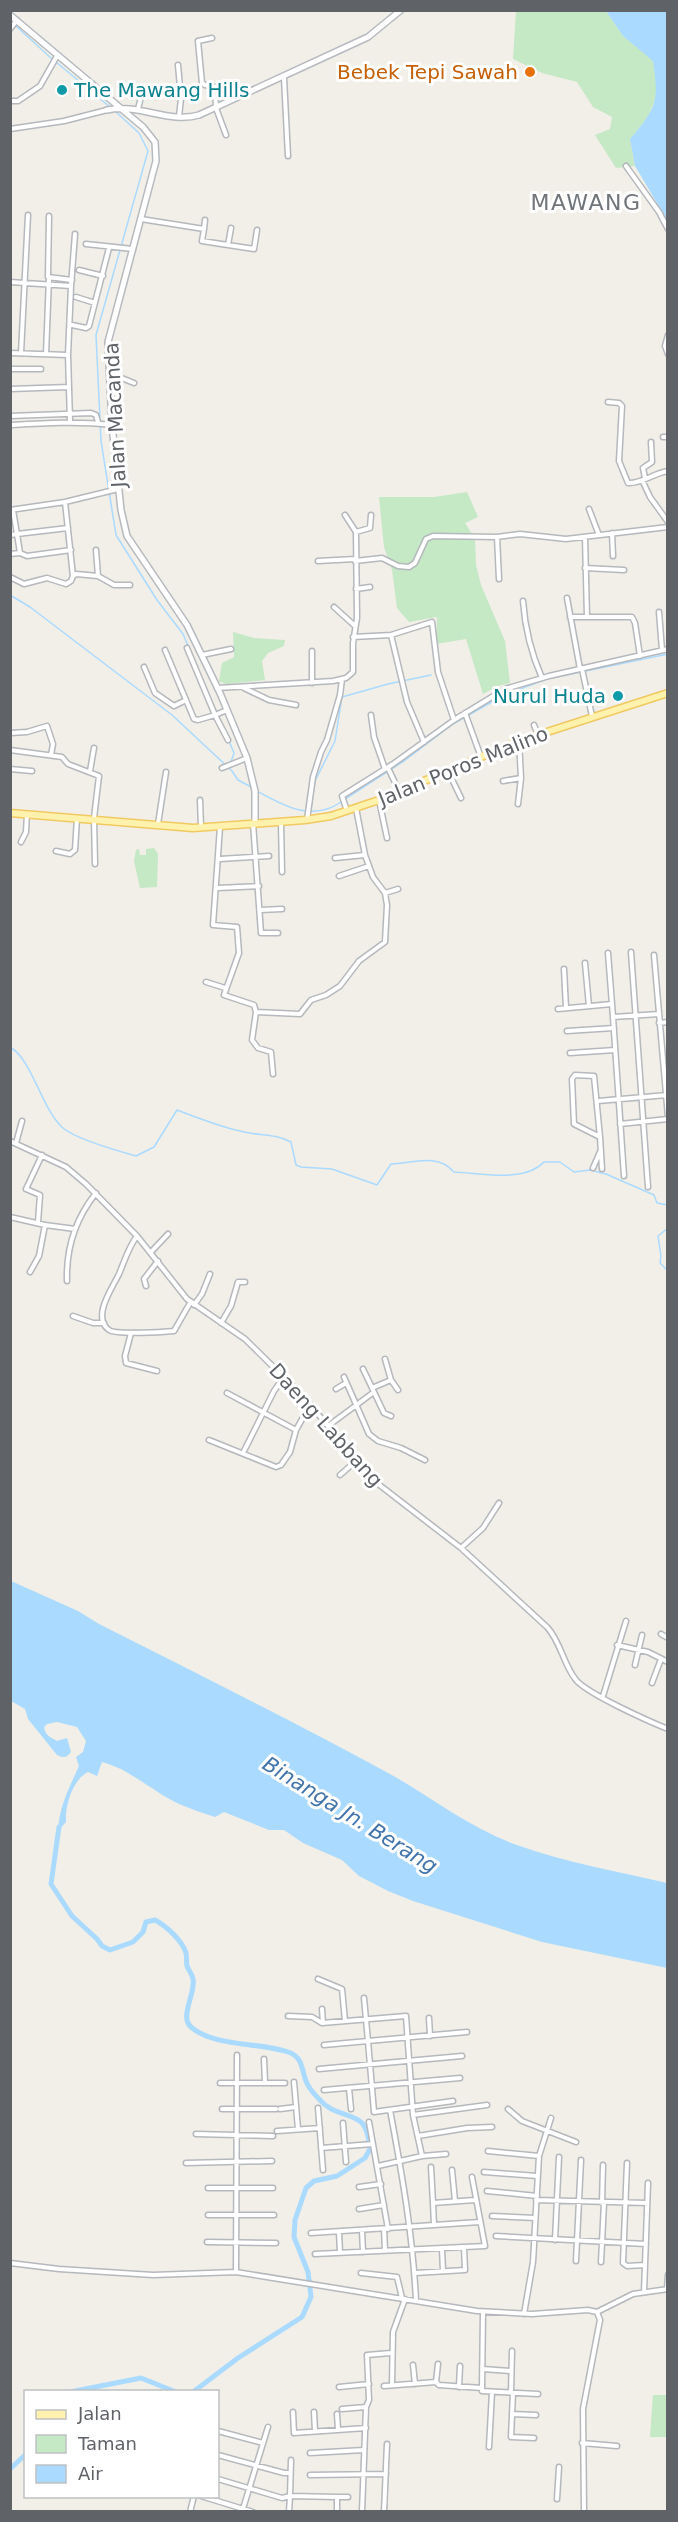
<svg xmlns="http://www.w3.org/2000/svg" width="678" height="2522" viewBox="0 0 678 2522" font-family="'DejaVu Sans',sans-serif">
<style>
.green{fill:#c5e8c5}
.water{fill:#aadaff}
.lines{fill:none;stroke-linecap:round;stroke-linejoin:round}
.stream{stroke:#aadaff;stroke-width:1.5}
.canal{stroke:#aadaff;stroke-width:5}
.street-casing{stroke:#b5b8bc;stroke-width:7}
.secondary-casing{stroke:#b6babf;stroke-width:8}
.primary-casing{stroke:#f2c960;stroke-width:9}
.street{stroke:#fff;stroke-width:4}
.secondary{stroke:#fff;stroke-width:5}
.primary{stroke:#fff2af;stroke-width:6}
.food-dot{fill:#e8710a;stroke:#fff;stroke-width:2}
.culture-dot{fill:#0f9aa8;stroke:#fff;stroke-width:2}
.labels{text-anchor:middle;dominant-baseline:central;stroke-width:6;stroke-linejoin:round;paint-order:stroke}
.food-label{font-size:20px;fill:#c56008;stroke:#fff;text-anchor:end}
.culture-label{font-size:20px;fill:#0d838f;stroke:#fff;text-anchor:start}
.street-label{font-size:20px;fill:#5f6368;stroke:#fff}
.water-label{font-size:21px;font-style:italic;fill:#4174aa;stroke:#fff}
.quarter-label{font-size:22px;letter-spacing:1.5px;fill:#70757a;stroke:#fff}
</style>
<rect width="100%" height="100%" fill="#f1efe8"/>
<path class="green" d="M516,11h90l17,25 30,24 5,33 -10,24 -18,22 5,27 -19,2 -21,-33 15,-6 2,-12 -19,-10 -16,-25 -35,-9 -29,-14z
M467,492l11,25 -13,6 10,16 1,26 5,20 24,56 5,42 -12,3 -15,8 -17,-55 -30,5 1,-27 -28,5 -12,-14 -5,-38 -8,-23 -5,-50h55z
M233,632l21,6 31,2 -1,6 -16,7 -6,8 3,19 -39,4 -7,-3 3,-18 12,-6z
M154,848l4,6 -1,33 -17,1 -6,-27 2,-11 3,-1 1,6h6v-6z
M653,2395h14v42h-17z"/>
<path class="water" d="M606,11h61v209l-32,-54 -5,-27c27,-32 29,-37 23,-78l-30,-25z
M11,1581l67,30 21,13c97,49 195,98 291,150 43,24 81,55 127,71 49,18 100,26 150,38v85l-125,-26 -129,-41 -25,-10 -29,-15 -17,-16 -39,-17 -19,-13h-15l-45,-18 -9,5c-12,-4 -24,-8 -36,-13 -26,-12 -49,-35 -77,-42l-5,14 -9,-4c-16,8 -23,34 -22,50l-8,9c1,-24 11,-43 21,-65l-3,-9 7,-5 3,-11 -9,-14 -20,-5 -10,2 -3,3c1,8 6,10 13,14l10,-3 4,14c-4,6 -8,6 -14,3l-29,-36 -3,-10 -14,-8z"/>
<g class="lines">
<path class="stream" d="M16,26l36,33
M56,62l54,45
M116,112l23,21 9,18 -52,184 5,106 15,94 41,65 26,34 38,89
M10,595l20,12 142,108 60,56 6,9 15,8
M229,741l5,12 -3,9
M257,791c27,15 55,31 84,11
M345,799l59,-38 49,-37 51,-29 43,-16 121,-25
M311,809l4,-28 20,-40 7,-44 46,-13 43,-9
M10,1047c22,12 32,63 53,81 13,11 55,23 73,28l18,-9 23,-37c21,8 41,16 63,21 18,5 34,2 51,11l5,23 5,2 31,2 45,16 14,-21c23,-1 46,-11 63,8 27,1 70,11 90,-10h16l14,10 16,-2 16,4 48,21 3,8 11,2
M668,1228l-10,8 3,20 -1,7 8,8"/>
<path class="canal" d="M59,1827l-8,57 21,32 25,23 5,7 8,4 23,-8 10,-10 3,-10 9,-2c11,6 27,20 31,33 1,4 0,9 1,13 2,5 5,8 6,13 3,14 -14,38 -2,48 23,20 68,15 97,25 15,5 13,16 18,29 2,6 8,13 13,18 13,16 34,14 43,24 6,6 7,18 8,26l-5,9 -28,18 -23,5 -8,7 -11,32 -1,17 14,35 3,25 -9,20 -64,41 -45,34
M70,2392l71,-14 35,14
M10,2469l16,-15"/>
<g class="street-casing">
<path id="street" d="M10,29l7,-9
M212,38l-14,3 4,42 3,2 10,2 1,21 10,27
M178,65l3,33 -2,19
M284,78l4,78
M10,101h8l22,-15 17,-30
M138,109l4,-16
M10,129l54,-8 43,-11
M626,166l33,46 9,17
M49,216l-1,61 24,3
M141,219l63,10 -2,12 52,8 3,-19
M204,229l1,-9
M86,244l47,5
M228,245l3,-17
M79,270l24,6
M10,282l61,4 -3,69
M71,286l4,-52
M76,297l19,6
M72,325l14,3 3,-2 20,-78
M668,335l-3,11 3,8
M10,353l58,2 2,66
M21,353l7,-138
M46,354l3,-76
M10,369h31
M109,373l25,10
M10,389l58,-2
M608,402l11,1 3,3 -3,55 9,22c13,1 26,-10 40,-12
M10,416l81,-3 5,2 2,7
M10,425c35,-2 68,-4 102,0
M663,437h5
M645,478l-2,-10 9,-6 -1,-20
M642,480l8,17 18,25
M65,502l8,74 3,-2 22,2
M589,509l10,26
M10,510l55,-8 53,-13
M356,532l14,-4 1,-13
M612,533l1,23
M10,535l7,-1 -4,-24
M497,537l2,42
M585,537l2,80
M96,550l2,26 16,9h16
M20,553l-3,-19 51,-6
M10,554l10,-1 7,3 44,-6
M318,561l37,-2
M355,561l27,-3 16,8 11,1 6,-4 11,-24 7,-3 64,1 23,-3 46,5 102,-12
M585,568l39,2
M10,577l14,7 23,-6 19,6 5,-3 2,-5
M356,589l14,-2
M567,598l13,71
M523,601c2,28 8,52 19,77
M334,607l21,19
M659,612l3,38
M570,617h62l3,6 5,33
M353,637l38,-2
M187,648l28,67 12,-5
M165,650l29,69 4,1 17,-5 13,25
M202,655l29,-6
M144,667l11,26 19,13 12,-6
M582,669l10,47
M312,683v-32
M217,688l116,-7 13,-3 7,-6v-29l4,-25 -1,-86 -11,-17
M244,688l25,12 27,5
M465,713l16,44
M371,715l3,22 11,32
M534,725l4,10
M10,733l17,-1 20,-6 6,18 -2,11
M424,742l-17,-40 -16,-67 41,-13 6,50 16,48
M10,750l52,7 6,7 31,12 -5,42 1,46
M222,768l25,-10
M388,768l11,23
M10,769l22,2
M90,771l4,-23
M448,771l13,27
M503,781l18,-3
M200,800l1,27
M379,800l8,38
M518,804l3,-26 -2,-37
M347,811l-5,-15 51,-32 61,-44 51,-31 44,-13 119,-27
M307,820l6,-43 8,-25 6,-12 13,-45 2,-16
M281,822l1,50
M253,823l8,110h17
M158,824l8,-52
M220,827l-7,98 24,2 2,26 -15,42 30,10 2,7 -4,28 6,8 13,4 2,22
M21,842l5,-10 1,-18
M56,851l14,3 5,-4 2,-32
M335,858l30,-3
M220,859l49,-3
M339,876l30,-10
M218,888l41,-2
M385,893l13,-4
M260,910l22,-1
M631,952l17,235
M608,953l5,64
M654,955l14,162
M585,963l4,43
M564,969l2,39
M206,982l19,6
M558,1009l54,-5
M256,1012l44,2 11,-14 15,-5 14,-9 19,-25 26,-19 2,-37 -2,-12 -12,-16 -8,-22 -9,-47
M659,1023l9,-1
M567,1031l47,-3
M570,1053l45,-3
M598,1101l69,-6
M620,1124l48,-5
M600,1137l-6,-61 -19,-1 -3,4 2,45 26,13 2,32
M10,1141l56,26 20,17 51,52 50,63 58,40 57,56 71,85 88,68 86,79c14,15 16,37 29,53 12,14 72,41 92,49
M16,1143l6,-22
M593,1168l7,-16
M624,1176l-11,-159 46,-3
M10,1217l35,8 -6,31 -9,16
M38,1222l2,-27 -14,-6 16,-34
M45,1225l30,4
M137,1236c-9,12 -12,24 -18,38 -6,13 -28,43 -10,56 7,5 54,2 65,1l16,-28
M151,1252l17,-18
M67,1281c-1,-32 9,-63 29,-88
M146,1286l-2,-7 14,-18
M194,1305l8,-11 8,-20
M73,1316l20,7h11
M221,1323l10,-17 7,-24h7
M131,1333l-6,23 1,7 31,8
M385,1359l6,21 7,10
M344,1377l25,57 9,7 23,7 24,12
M372,1388l19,-8
M336,1389l10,-6
M374,1392l10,21 7,3
M328,1426l46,-34 -11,-23
M296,1430l14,-25
M209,1440l67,27 5,-2 9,-13 6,-22 -69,-37
M243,1453l31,-62 10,-14
M340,1475l17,-15
M461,1548l22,-20 16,-25
M661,1634l7,4
M617,1645l31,7 20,10
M635,1665l7,-30
M652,1683l9,-24
M603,1696l23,-75
M318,1979l24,10 3,32
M322,2009l1,14
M288,2016l24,1 10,6 84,-7 7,99 9,41
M429,2018l1,18
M324,2045l44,-4 -4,-43
M264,2059l1,23
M319,2069l143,-13
M294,2082l4,47
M220,2083h65
M349,2088l2,21
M324,2090l136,-12
M453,2101l-79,11 -6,-71 99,-9
M318,2108l5,62
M222,2109h54
M280,2109l16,-2
M508,2109l14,12 54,21
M390,2110c12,64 23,126 26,191
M413,2115l74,-10
M369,2122l19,107
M343,2123l3,39
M277,2131l43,-3
M196,2134l77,2
M418,2136l49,-8 25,-1
M321,2148l52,-4
M488,2151l51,5
M186,2163l86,-2
M627,2163l-4,100 4,3 18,-1
M378,2166l44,-10 24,-2
M431,2167l2,36 42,-3
M452,2170l3,31
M484,2172l53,4
M359,2187l22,-3
M208,2188h65
M487,2191l50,5
M536,2200l111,3
M433,2203l1,22
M602,2203l1,-38
M359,2209l25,-4
M208,2215h66
M492,2216l43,2
M384,2229l1,21
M362,2230l1,22
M339,2232l1,21
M311,2233l169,-11
M496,2236l150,8
M555,2240l4,-83
M207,2242l69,1
M442,2249l1,22
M315,2254l170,-8 -13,-69
M576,2261l5,-101
M601,2262l3,-59
M10,2263l49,6 94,6 83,-3 241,39 55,3 56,-4 9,2 36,-18 35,-5
M236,2272l1,-217
M361,2273l36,4 5,21
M415,2273l50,-3 -1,-23
M667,2289l1,-14
M644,2292l4,-109
M524,2314l9,-52 6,-106 12,-38
M413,2365l2,19
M483,2369l28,2
M436,2382l2,-18
M392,2385l1,-53 12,-33
M384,2386l52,-4 3,3 43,3v3l56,3
M339,2387l30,-3
M459,2387l1,-21
M482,2388l1,-76
M511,2392l1,-41
M513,2393l-2,44 23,1
M342,2409l24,-2
M293,2412l1,21 72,-5
M314,2412l1,19
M337,2414l1,16
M512,2414l24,1
M218,2431l45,12
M582,2443l35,3
M489,2447l3,-55
M310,2453l54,-3
M218,2455l66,18h6
M310,2475l76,-1
M218,2479l64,19 8,-2 1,-36
M201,2496l52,16
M337,2497h11
M557,2499l2,-32
M190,2512l4,-16
M242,2512l26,-85
M289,2512l1,-16 47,1v15
M362,2512l4,-105 3,-7 -2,-45 24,-2
M384,2512l3,-68
M584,2512l-1,-103 17,-89 -3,-8"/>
</g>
<g class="secondary-casing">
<path id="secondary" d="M10,15l133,112 12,15 1,19 -48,181 4,83 9,85 6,26 60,89 33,68 27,65 8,33v31
M107,110c31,-7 63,14 92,5l169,-78 33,-27"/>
</g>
<g class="primary-casing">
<path id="primary" d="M10,813l183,15 112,-8 26,-4 48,-16 140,-59 149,-48"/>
</g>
<use href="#street" class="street"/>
<use href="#secondary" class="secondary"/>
<use href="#primary" class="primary"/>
</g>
<circle class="food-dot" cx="530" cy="72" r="6"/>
<g class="culture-dot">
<circle cx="62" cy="90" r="6"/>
<circle cx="618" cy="696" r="6"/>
</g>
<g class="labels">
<g class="food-label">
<text x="518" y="72">Bebek Tepi Sawah</text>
</g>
<g class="culture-label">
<text x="74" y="90">The Mawang Hills</text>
<text x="606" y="696" text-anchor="end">Nurul Huda</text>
</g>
<g class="street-label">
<text transform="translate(115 415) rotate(-93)">Jalan Macanda</text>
<text transform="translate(463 766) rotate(-22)">Jalan Poros Malino</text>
<text transform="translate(326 1425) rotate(48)">Daeng Labbang</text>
</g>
<g class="water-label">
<text transform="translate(350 1815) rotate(32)">Binanga Jn. Berang</text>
</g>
<g class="quarter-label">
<text x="586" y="202">MAWANG</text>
</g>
</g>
<rect width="678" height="2522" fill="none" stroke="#5f6368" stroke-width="24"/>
<rect x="24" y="2390" width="195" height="108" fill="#ffffff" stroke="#bfc1c3" stroke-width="1.5"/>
<rect x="36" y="2410" width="30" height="9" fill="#fff2af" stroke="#bfc1c3" stroke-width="1.5"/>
<text x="78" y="2420" font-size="18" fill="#5f6368">Jalan</text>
<rect x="36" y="2435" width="30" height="18" fill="#c5e8c5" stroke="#bfc1c3" stroke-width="1.5"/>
<text x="78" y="2450" font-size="18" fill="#5f6368">Taman</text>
<rect x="36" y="2465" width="30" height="18" fill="#aadaff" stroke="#bfc1c3" stroke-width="1.5"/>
<text x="78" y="2480" font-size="18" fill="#5f6368">Air</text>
</svg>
